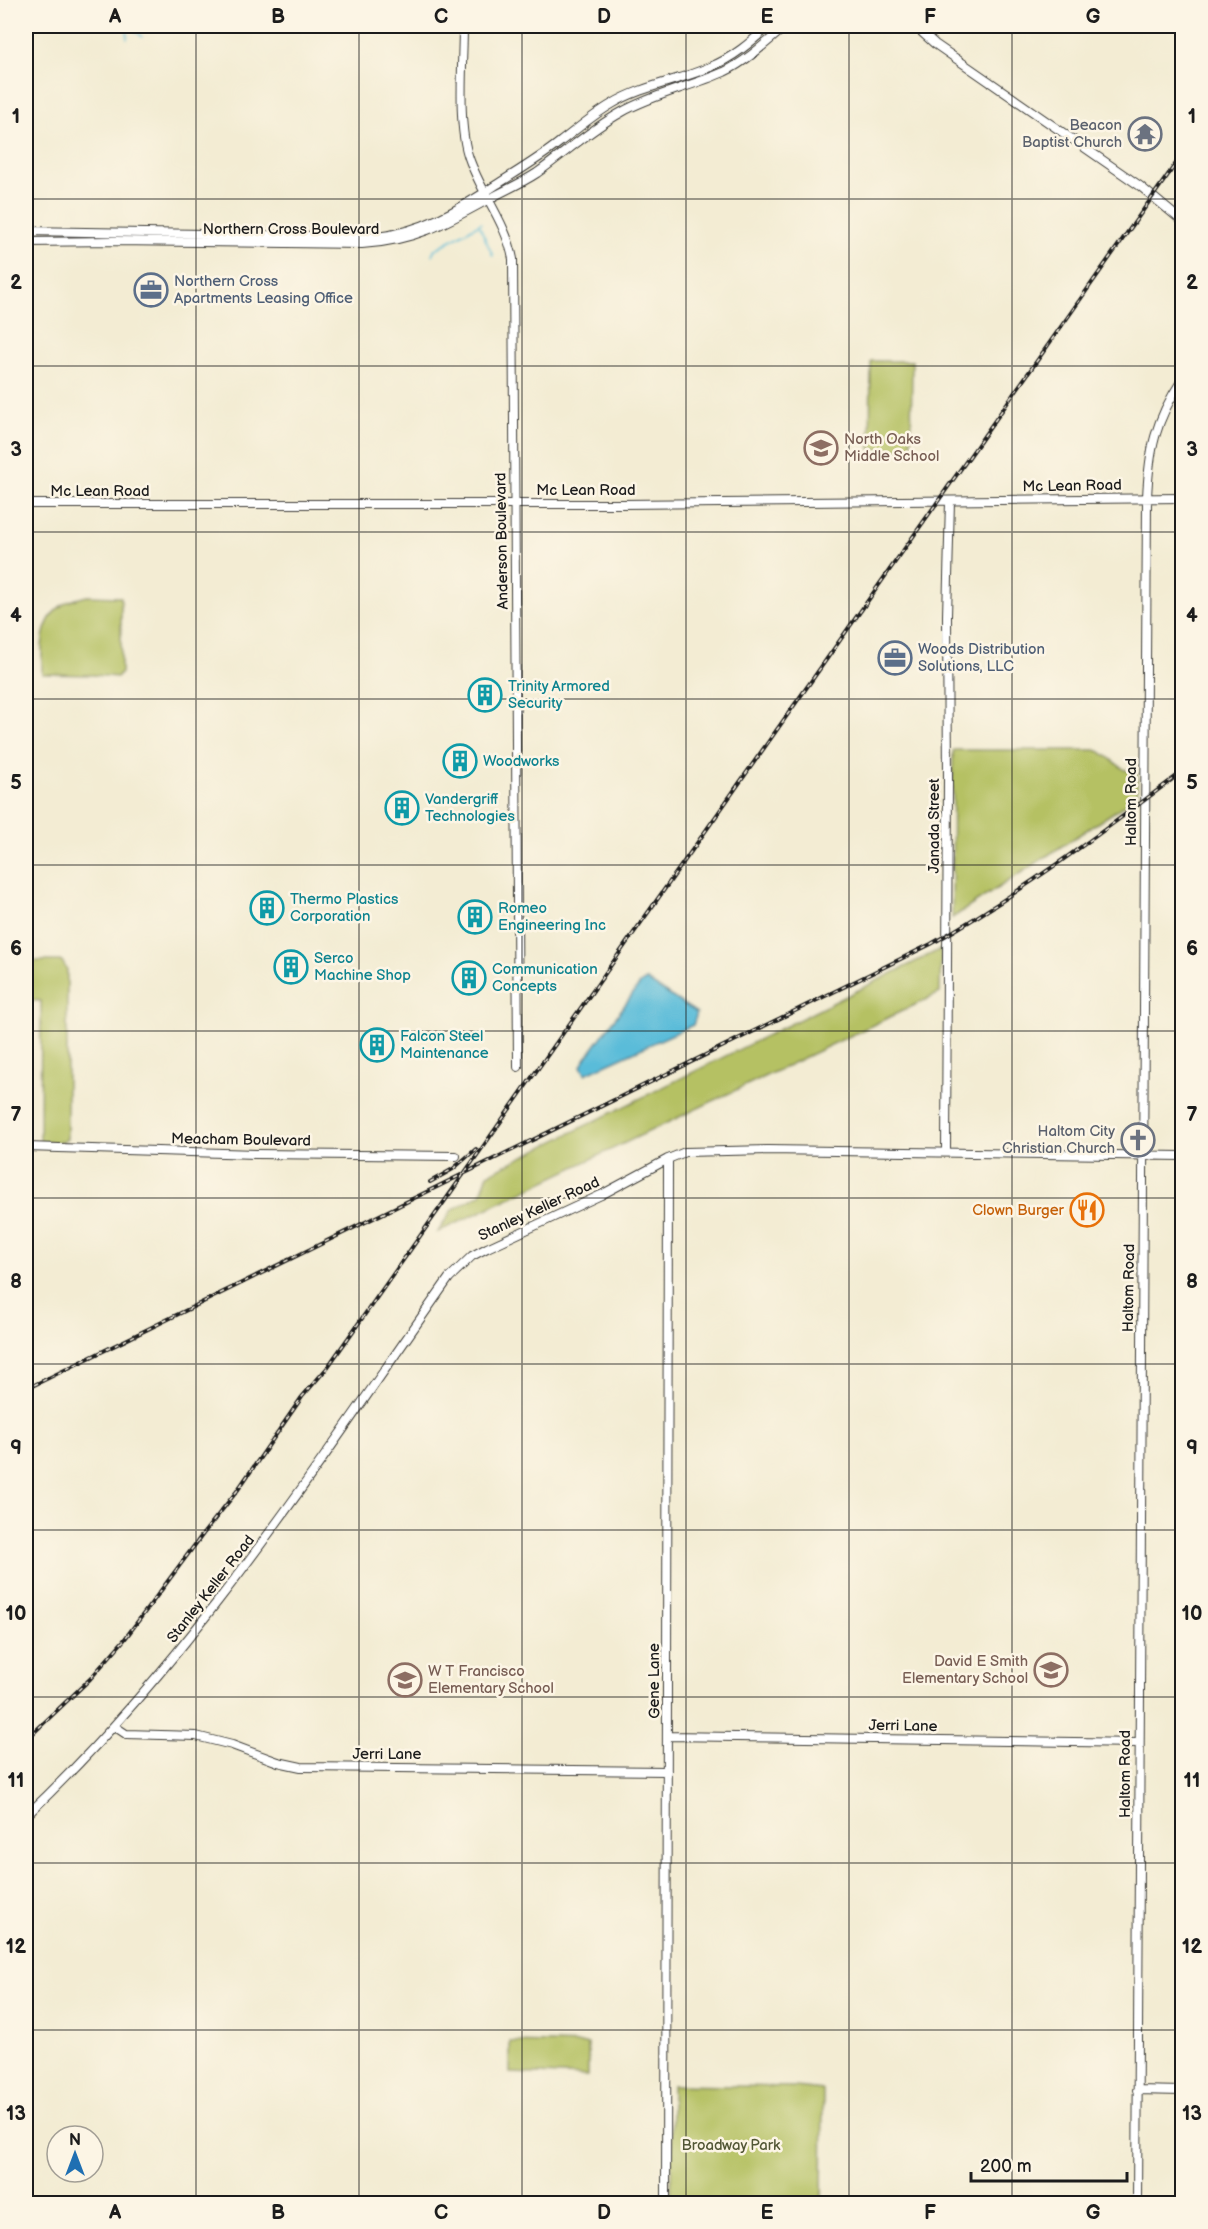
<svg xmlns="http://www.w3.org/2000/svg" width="1208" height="2229" viewBox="0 0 1208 2229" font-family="'Balsamiq Sans',sans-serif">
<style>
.green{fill:#b5c163;stroke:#686e40;stroke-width:1.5}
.water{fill:#5abcd9;stroke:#3b6c7a;stroke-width:1.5}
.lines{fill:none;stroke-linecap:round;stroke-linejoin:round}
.stream{stroke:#5abcd9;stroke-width:1.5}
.secondary-casing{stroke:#3c3b37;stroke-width:10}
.secondary{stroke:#fff;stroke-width:8}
.rail-casing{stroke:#1c1c1c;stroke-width:4}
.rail{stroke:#fcf5e5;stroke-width:1.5;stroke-dasharray:4.5;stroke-linecap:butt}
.grid{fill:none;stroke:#1c1c1c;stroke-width:1.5;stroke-opacity:0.55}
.labels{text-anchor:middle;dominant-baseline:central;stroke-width:5;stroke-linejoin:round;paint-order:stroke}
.worship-label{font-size:15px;fill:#5b616d;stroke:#fcf5e5;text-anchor:end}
.street-label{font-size:15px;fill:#1c1c1c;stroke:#fcf5e5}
.service-label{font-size:15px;fill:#4e5e75;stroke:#fcf5e5;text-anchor:start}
.education-label{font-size:15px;fill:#785e54;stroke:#fcf5e5;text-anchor:start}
.culture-label{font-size:15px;fill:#0d838f;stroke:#fcf5e5;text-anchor:start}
.food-label{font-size:15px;fill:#c56008;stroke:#fcf5e5;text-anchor:end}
.park-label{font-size:15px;fill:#525635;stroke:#fcf5e5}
.neatline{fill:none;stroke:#1c1c1c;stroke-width:2}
.grid-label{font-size:20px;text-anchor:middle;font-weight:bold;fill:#1c1c1c}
</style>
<rect width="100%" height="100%" fill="#fcf5e5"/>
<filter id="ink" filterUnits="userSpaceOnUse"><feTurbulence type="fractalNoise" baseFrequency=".0167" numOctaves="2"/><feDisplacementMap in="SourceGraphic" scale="12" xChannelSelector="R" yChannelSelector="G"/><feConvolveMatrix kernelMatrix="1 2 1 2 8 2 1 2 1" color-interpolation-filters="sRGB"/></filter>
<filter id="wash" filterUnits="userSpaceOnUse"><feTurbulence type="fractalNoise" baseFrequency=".008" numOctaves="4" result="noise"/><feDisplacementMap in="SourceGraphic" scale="24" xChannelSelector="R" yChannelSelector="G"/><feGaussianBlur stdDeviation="1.35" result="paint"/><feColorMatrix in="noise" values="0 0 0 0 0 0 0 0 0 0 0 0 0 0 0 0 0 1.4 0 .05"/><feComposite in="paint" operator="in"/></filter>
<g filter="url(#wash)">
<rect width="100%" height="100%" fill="#f3ecd3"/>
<path class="green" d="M871,361h41l-1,88h-41z
M87,596l34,1v76l-4,4 -24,-2 -51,-1c-1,-26 -2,-55 22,-70 6,-4 16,-6 23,-8z
M955,750h140l6,2 24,18 12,2v25l-185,121 1,-167z
M941,949l-1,44 -502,239 14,-22 29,-16 7,-20z
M26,961h36l5,9v169l-4,3h-23l1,-141 -15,-1z
M510,2042l78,2v32l-78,-3z
M672,2085l123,2 28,3 -1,113h-151z"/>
<path class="water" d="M646,980l51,33 -4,12 -108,49 -4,-8 5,-8 54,-74z"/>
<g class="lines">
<path class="stream" d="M131,26l11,11
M127,38l1,-12
M479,225l14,31
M432,255l2,-5 47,-27"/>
</g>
</g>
<g filter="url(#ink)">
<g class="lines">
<g class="secondary-casing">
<path id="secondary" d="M463,26c0,36 -6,99 6,132 12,35 37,64 44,101l5,808
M915,26l20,18 205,142 42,35
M26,231l350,6c45,-5 83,-27 120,-52 22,-14 44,-27 64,-43 17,-13 33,-27 52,-38 30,-18 66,-23 98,-37 23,-9 41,-25 59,-41
M26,242l89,-1 247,3c52,-3 82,-20 127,-45 16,-9 33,-16 48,-26 28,-20 54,-44 85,-61 32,-18 68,-25 102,-40 23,-11 43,-30 62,-46
M26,504h597l559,-6
M26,1147l230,7 200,2
M946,1152l2,-372 -1,-164 3,-115
M114,1726l12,8 70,2 36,9 46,17 23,5 366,4
M667,1736l472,7
M26,1816c169,-160 290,-350 423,-538l23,-22 15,-8 114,-53 67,-36 17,-7 83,-2 414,6
M1137,2090l45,1
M666,2204l2,-1045
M1137,2204l10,-1706c2,-48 8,-77 35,-118"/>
</g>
<use href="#secondary" class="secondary"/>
<g class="rail-casing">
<path id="rail" d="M430,1182l23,-13 23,-20
M26,1389l905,-445c89,-50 170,-111 251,-172
M26,1740l64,-61 34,-39 79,-106 34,-43 65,-94 25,-29 855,-1213"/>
</g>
<use href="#rail" class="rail"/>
</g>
</g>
<path class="grid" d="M196,26v2178M359,26v2178M522,26v2178M686,26v2178M849,26v2178M1012,26v2178M26,199h1156M26,366h1156M26,532h1156M26,699h1156M26,865h1156M26,1031h1156M26,1198h1156M26,1364h1156M26,1530h1156M26,1697h1156M26,1863h1156M26,2030h1156"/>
<defs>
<g id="temple-ring" transform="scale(1.725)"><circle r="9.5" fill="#fcf5e5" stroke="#6b7280" stroke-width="1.5"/><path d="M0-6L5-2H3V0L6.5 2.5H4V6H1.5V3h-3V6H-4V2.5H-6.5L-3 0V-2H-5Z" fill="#6b7280"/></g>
<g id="office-ring" transform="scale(1.725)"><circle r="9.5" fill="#fcf5e5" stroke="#5c6f8a" stroke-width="1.5"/><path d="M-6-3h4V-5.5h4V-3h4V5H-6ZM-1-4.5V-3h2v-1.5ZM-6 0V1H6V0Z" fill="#5c6f8a"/></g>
<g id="school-ring" transform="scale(1.725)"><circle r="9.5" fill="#fcf5e5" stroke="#8d6e63" stroke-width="1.5"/><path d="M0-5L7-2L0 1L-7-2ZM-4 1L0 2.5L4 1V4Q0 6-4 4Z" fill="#8d6e63"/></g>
<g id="building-ring" transform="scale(1.725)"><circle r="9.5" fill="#fcf5e5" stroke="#0f9aa8" stroke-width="1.5"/><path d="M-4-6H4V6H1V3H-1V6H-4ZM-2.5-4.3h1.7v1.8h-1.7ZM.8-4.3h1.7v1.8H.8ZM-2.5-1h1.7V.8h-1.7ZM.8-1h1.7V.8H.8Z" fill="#0f9aa8"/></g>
<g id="church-ring" transform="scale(1.725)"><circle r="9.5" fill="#fcf5e5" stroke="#6b7280" stroke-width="1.5"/><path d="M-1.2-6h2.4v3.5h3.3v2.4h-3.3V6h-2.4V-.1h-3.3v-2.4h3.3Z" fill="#6b7280"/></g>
<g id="restaurant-ring" transform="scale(1.725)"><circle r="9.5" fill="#fcf5e5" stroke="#e8710a" stroke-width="1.5"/><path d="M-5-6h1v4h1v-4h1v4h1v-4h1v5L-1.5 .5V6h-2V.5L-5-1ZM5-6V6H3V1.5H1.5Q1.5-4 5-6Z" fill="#e8710a"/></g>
</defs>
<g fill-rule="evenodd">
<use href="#temple-ring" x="1145" y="134"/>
<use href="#office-ring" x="151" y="290"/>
<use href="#school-ring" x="821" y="448"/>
<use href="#office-ring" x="895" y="658"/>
<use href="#building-ring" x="485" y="695"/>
<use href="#building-ring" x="460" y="761"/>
<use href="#building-ring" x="402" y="808"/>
<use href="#building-ring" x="267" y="908"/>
<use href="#building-ring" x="475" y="917"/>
<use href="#building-ring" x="291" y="967"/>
<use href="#building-ring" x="469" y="978"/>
<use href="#building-ring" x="377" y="1045"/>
<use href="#church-ring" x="1138" y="1140"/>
<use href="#restaurant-ring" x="1087" y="1210"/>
<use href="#school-ring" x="1051" y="1670"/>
<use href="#school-ring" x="405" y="1680"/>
</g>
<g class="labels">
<g class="worship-label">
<text x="1122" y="125">Beacon<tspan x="1122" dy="17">Baptist Church</tspan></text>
<text x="1115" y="1131">Haltom City<tspan x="1115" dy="17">Christian Church</tspan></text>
</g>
<g class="street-label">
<text x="291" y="229">Northern Cross Boulevard</text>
<text transform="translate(1072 486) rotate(-1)">Mc Lean Road</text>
<text x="586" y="490">Mc Lean Road</text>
<text x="100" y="491">Mc Lean Road</text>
<text transform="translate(502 541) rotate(-91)">Anderson Boulevard</text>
<text transform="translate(1131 802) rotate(-90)">Haltom Road</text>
<text transform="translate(934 826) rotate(-90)">Janada Street</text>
<text transform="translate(241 1140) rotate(1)">Meacham Boulevard</text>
<text transform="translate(539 1209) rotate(-25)">Stanley Keller Road</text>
<text transform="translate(1129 1288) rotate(-89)">Haltom Road</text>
<text transform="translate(211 1589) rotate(-52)">Stanley Keller Road</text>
<text transform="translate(654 1681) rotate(-90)">Gene Lane</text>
<text transform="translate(903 1726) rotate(1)">Jerri Lane</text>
<text x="387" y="1754">Jerri Lane</text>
<text transform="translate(1125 1774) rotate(-90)">Haltom Road</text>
</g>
<g class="service-label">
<text x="174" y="281">Northern Cross<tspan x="174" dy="17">Apartments Leasing Office</tspan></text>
<text x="918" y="649">Woods Distribution<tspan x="918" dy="17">Solutions, LLC</tspan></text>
</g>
<g class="education-label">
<text x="844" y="439">North Oaks<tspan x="844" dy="17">Middle School</tspan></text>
<text x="1028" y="1661" text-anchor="end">David E Smith<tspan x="1028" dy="17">Elementary School</tspan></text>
<text x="428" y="1671">W T Francisco<tspan x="428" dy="17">Elementary School</tspan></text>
</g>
<g class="culture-label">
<text x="508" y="686">Trinity Armored<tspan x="508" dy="17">Security</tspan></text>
<text x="483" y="761">Woodworks</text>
<text x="425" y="799">Vandergriff<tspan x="425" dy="17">Technologies</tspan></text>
<text x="290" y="899">Thermo Plastics<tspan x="290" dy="17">Corporation</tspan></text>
<text x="498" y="908">Romeo<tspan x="498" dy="17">Engineering Inc</tspan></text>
<text x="314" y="958">Serco<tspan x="314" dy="17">Machine Shop</tspan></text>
<text x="492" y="969">Communication<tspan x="492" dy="17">Concepts</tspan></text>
<text x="400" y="1036">Falcon Steel<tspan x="400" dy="17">Maintenance</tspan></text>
</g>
<g class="food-label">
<text x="1064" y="1210">Clown Burger</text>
</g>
<g class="park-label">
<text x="731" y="2145">Broadway Park</text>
</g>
</g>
<rect width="1208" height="2229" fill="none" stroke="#fcf5e5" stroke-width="66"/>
<g transform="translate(75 2154)"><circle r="28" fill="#fcf5e5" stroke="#a29e95" stroke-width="1.5"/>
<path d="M0-4.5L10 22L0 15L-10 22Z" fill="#1f6fb2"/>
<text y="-9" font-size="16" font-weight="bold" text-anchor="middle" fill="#1c1c1c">N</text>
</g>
<path d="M971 2172v9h156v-9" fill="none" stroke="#1c1c1c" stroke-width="3"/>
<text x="980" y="2172" font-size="18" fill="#1c1c1c" stroke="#fcf5e5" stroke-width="4.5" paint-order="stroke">200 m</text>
<rect x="33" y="33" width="1142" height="2163" class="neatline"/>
<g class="grid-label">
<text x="115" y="23">A</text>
<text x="278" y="23">B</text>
<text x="441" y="23">C</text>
<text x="604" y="23">D</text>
<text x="767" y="23">E</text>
<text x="930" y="23">F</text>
<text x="1093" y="23">G</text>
<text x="16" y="123">1</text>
<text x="1192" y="123">1</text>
<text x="16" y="289">2</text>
<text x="1192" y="289">2</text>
<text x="16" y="456">3</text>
<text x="1192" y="456">3</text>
<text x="16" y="622">4</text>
<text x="1192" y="622">4</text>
<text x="16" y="789">5</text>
<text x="1192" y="789">5</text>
<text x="16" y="955">6</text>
<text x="1192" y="955">6</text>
<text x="16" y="1121">7</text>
<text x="1192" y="1121">7</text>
<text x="16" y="1288">8</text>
<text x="1192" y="1288">8</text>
<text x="16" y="1454">9</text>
<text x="1192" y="1454">9</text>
<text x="16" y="1620">10</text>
<text x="1192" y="1620">10</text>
<text x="16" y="1787">11</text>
<text x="1192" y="1787">11</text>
<text x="16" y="1953">12</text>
<text x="1192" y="1953">12</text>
<text x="16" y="2120">13</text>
<text x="1192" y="2120">13</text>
<text x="115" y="2219">A</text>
<text x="278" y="2219">B</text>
<text x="441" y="2219">C</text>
<text x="604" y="2219">D</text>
<text x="767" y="2219">E</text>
<text x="930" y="2219">F</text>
<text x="1093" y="2219">G</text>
</g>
</svg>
